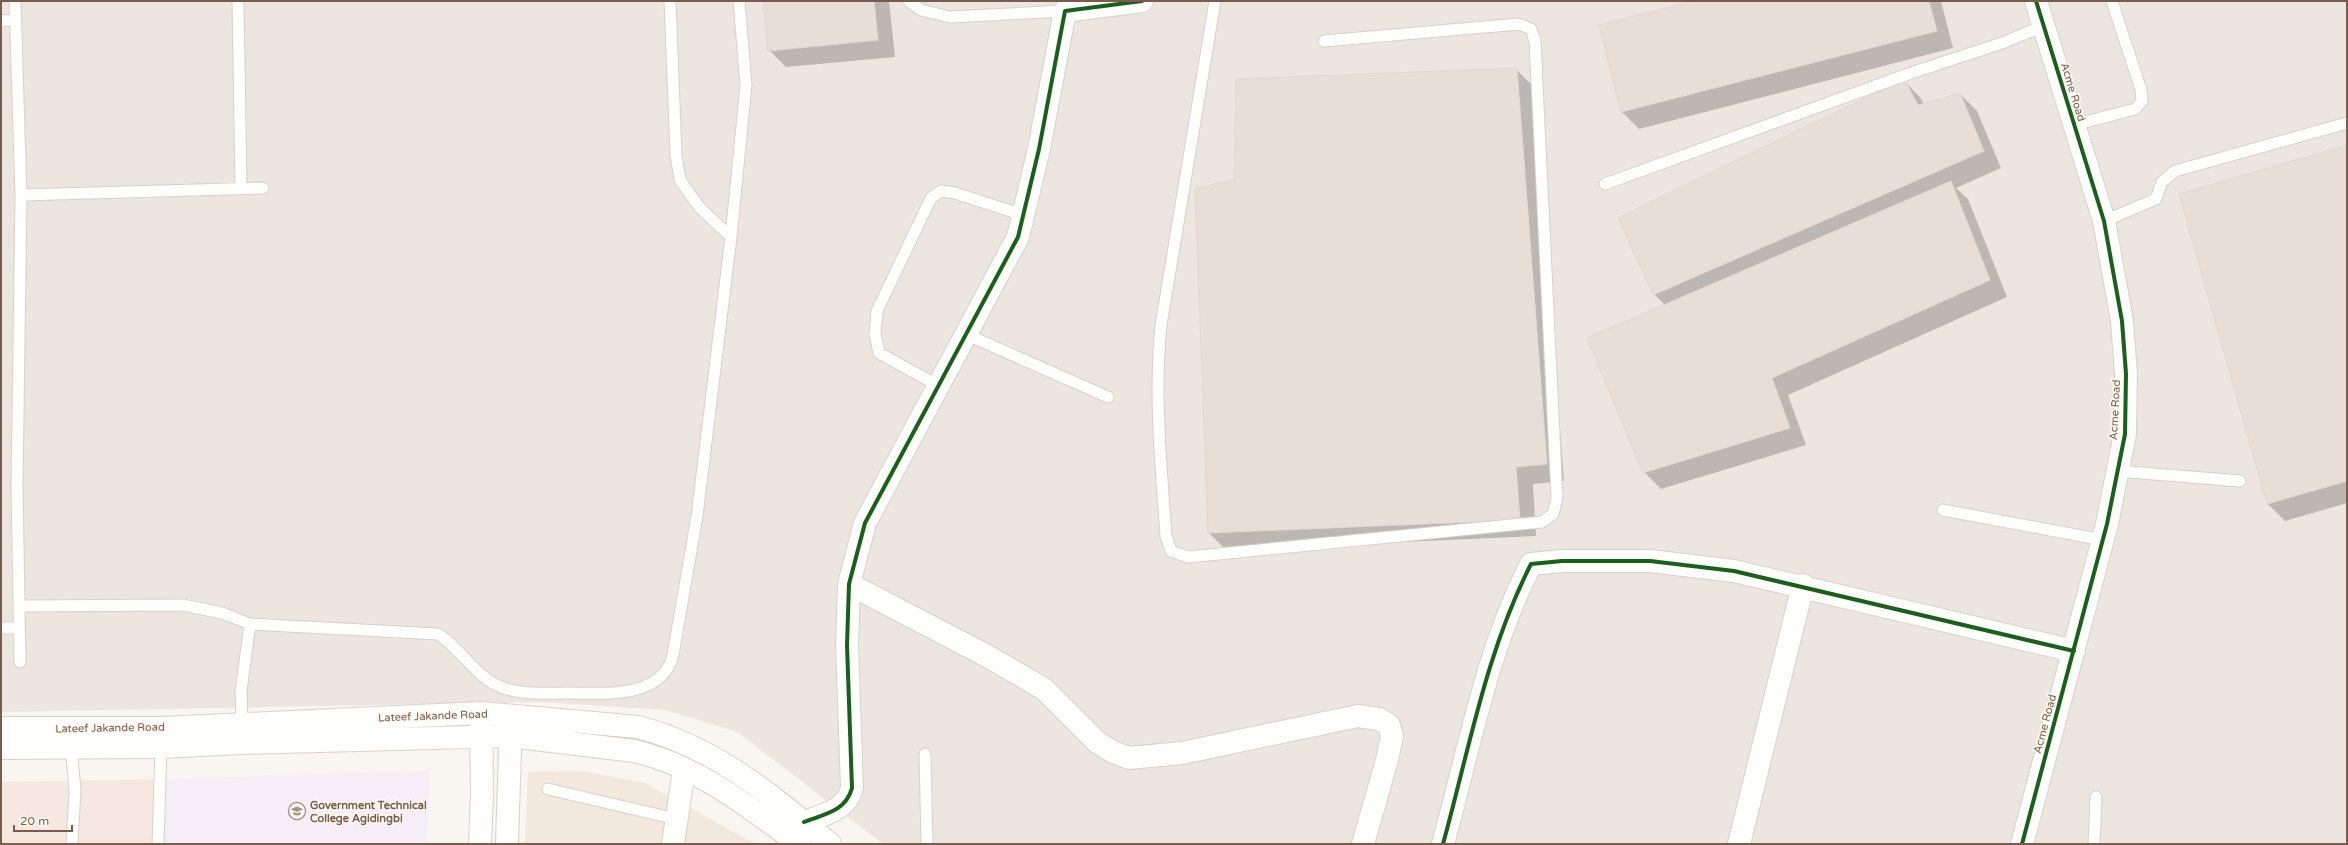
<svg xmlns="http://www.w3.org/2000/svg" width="2348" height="845" viewBox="0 0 2348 845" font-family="'Varela Round',sans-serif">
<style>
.residential{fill:#f2e8de}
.commercial{fill:#f6e8e1}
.industrial{fill:#ede5e0}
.education{fill:#f6eef6}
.shadow{fill:#0003}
.building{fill:#e6ded7;stroke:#e2d8d2}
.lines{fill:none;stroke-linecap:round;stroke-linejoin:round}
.service-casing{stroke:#d7d1cb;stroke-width:13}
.minor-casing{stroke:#d7d1cb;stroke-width:24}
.tertiary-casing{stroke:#d7d1cb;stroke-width:24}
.secondary-casing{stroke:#d9d2cb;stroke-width:24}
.service{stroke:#fefefd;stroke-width:11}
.minor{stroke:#fefefd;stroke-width:22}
.tertiary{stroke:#fefefd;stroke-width:22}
.secondary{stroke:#fefefd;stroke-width:22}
.cycleway-casing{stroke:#fffaf3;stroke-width:6}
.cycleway{stroke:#1b5e20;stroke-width:4}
.labels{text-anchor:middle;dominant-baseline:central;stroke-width:3.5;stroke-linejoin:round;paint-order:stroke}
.street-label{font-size:11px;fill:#7a5c4d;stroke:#fffaf3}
.poi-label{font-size:11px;font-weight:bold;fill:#7a5c4d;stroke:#fffaf3;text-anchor:start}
</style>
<rect width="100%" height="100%" fill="#f9f5f0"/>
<path class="residential" d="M582,771l63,12 111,61h-231l3,-72z"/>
<path class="commercial" d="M165,779v65h-164v-62z"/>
<path class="industrial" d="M1,1h2346v843h-1464l-144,-111 -73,-23 -126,-8 -539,10z"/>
<path class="education" d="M430,770l-3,74h-262v-65z"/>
<path class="shadow" d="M764,1h125l6,56 -109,10 -17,-17z
M1698,1h243l12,47 -314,81 -17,-17z
M1516,69l17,17 31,395 -31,3 3,52 -310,14 -17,-17 26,-353z
M1903,80l17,17 4,7 36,-10 17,17 24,57 -45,20 12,11 39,98 -219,98 18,50 -145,44 -17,-17 21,-167 -11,-11z
M2347,146v357l-62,18 -17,-17z"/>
<path class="building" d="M763,1h111l4,39 -110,11z
M1694,1h235l8,30 -316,81 -22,-87z
M1517,68l30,396 -31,3 4,53 -312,13 -13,-344 39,-10 2,-100z
M1904,79l14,26 42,-12 24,58 -331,144 -35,-77z
M2347,145v336l-80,23 -88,-310z
M1951,181l39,99 -218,98 18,50 -147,45 -56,-135z"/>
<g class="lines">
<g class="service-casing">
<path id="service" d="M15,1l6,194 -4,292 3,175
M238,1l3,187
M670,1l6,154 4,25 20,28 31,29
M909,1l12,9 29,7 115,-6
M1215,1l-54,324c-7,70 0,140 5,211l5,15 17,6 354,-35 11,-8 4,-16 -22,-457 -4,-12 -12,-5 -195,17
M1,21l14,-1
M2074,125l61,-16 7,-8 -1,-11 -29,-89
M1605,184l306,-111 91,-30 41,-17
M21,195l242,-7
M2104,221l52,-22 6,-17 13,-11 172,-48
M965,334l143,63
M937,385l-58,-32 -4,-19 2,-23 54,-113 10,-7 14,2 68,22
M2117,471l123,10
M1943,510l160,30
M19,606l164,-1 39,8 28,11 188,10c24,15 38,45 66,54 20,7 42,5 63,5 35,0 95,7 106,-38l24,-139 34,-279 15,-152 -7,-84
M1,628h18
M242,724l-1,-33 9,-67
M71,747l4,43 -3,54
M925,754l2,90
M548,789l128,30
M158,844l3,-97
M2094,844l2,-47"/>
</g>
<g class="minor-casing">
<path id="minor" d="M849,584l140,73 55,32 53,53 16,10 16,6 53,-5 176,-37 21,3 10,6 3,11 -5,24 -24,84
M804,822c21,-8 42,-11 48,-34l-5,-143 2,-61 16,-61 153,-286 21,-88 26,-138 77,-10
M673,844l11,-75
M1443,844c26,-94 43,-192 88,-280l31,-3h88l84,10 340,80
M1739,844l64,-259"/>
</g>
<g class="tertiary-casing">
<path id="tertiary" d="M480,844l2,-50 -1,-81
M507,844l4,-127
M2022,844l85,-320 18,-90 1,-60 -4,-53 -18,-100 -68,-220"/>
</g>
<g class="secondary-casing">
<path id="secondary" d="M1,728h160l320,-15 157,14c77,20 132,67 192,117
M1,748l160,-1 80,-4 269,-7 124,15c62,14 115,56 165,93"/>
</g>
<use href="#service" class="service"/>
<use href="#minor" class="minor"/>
<use href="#tertiary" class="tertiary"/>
<use href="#secondary" class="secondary"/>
<g class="cycleway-casing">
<path id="cycleway" d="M804,822c21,-8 42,-11 48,-34l-5,-143 2,-61 16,-61 153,-286 21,-88 26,-138 77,-10
M1443,844c26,-94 43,-192 88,-280l31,-3h88l84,10 340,80
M2022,844l85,-320 18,-90 1,-60 -4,-53 -18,-100 -68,-220"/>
</g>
<use href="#cycleway" class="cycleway"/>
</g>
<defs>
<g id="school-ring" transform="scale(0.9)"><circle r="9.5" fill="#fffaf3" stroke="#a69286" stroke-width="1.5"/><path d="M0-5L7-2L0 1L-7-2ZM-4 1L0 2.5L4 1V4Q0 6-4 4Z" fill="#a69286"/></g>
</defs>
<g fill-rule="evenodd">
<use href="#school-ring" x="297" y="811"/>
</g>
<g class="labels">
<g class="street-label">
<text transform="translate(2073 92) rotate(73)">Acme Road</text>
<text transform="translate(2115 410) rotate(-87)">Acme Road</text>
<text transform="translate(433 716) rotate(-2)">Lateef Jakande Road</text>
<text transform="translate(2045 724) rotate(-75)">Acme Road</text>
<text transform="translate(110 728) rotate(-1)">Lateef Jakande Road</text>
</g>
<g class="poi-label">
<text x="310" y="805">Government Technical<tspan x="310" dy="13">College Agidingbi</tspan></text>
</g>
</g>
<rect width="2348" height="845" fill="none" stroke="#7a5c4d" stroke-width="4"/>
<path d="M14 825v6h58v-6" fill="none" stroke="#7a5c4d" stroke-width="2"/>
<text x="20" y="825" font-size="12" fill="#7a5c4d" stroke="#fffaf3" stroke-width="3" paint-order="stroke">20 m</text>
</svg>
